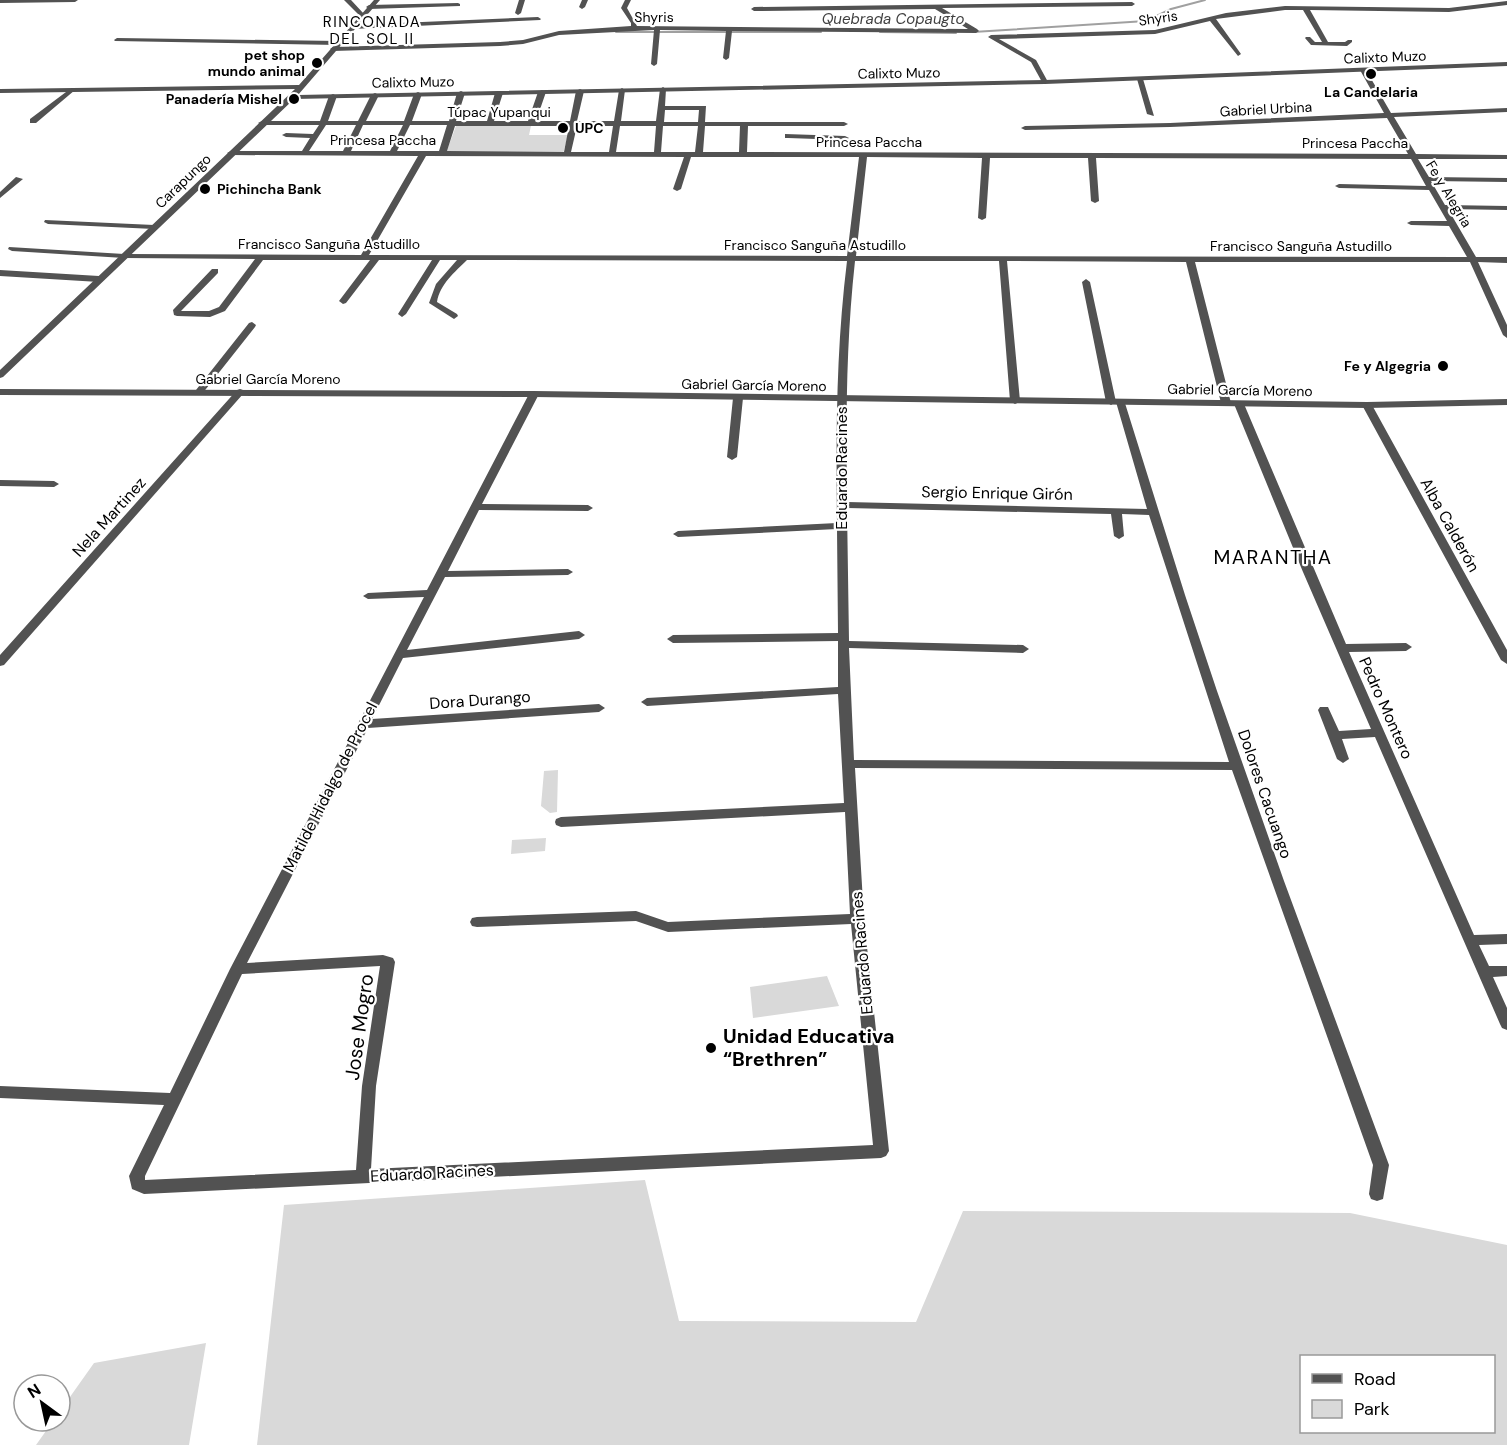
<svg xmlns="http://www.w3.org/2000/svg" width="1507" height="1445" viewBox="0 0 1507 1445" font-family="'DM Sans',sans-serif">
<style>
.green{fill:#d9d9d9;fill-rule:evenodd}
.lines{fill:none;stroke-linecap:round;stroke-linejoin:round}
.stream{stroke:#a0a0a0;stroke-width:2}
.minor{fill:#525252;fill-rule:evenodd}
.tertiary{fill:#525252;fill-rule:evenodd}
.poi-dot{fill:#000;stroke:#fff;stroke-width:2}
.labels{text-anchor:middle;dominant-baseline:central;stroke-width:4.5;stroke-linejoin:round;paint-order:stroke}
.far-street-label{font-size:14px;fill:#000;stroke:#fff}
.far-poi-label{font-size:14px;font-weight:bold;fill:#000;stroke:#fff;text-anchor:end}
.far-water-label{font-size:15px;font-style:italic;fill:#414141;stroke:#fff}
.far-neighbourhood-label{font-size:15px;letter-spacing:1.5px;fill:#000;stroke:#fff}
.street-label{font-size:16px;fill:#000;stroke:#fff}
.quarter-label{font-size:20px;letter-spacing:1.5px;fill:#000;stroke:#fff}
.near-street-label{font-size:20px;fill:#000;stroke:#fff}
.near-poi-label{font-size:20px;font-weight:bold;fill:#000;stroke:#fff;text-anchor:start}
</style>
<rect width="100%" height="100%" fill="#fff"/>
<path class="green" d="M456,126h75l-2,9h39l-5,19 -117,-1z
M558,770l-1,42 -7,1 -9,-7 3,-35z
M546,838l-1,13 -34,3 1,-14z
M827,976l12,30 -86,12 -3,-31z
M645,1180l34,141 237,1 47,-111 387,2 157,32v200h-1250l27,-240zM1302,1356h192v76h-192z
M206,1343l-17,102h-153l17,-24h7v-10l34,-48z"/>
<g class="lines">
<path class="stream" d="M616,32h205
M880,32l76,1
M973,32l173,-11 25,-12 34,-9"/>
<path class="minor" d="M0,0h78l-3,2 -75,1z
M344,0h7l13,14v2h-4z
M519,0h6l-4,13 -3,2 -3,-2z
M582,0h6l-3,7 -3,2 -3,-2z
M625,0h6l-4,8 10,18 331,3 -33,-20 -181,2 -3,-2 3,-2 378,-5 3,2 -3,2 -190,2 35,21 2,2 -3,2 -244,-2 -3,27 -3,2 -3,-2 3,-27 -66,-1 -3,34 -3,2 -3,-2 3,-34 -95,5 -36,9 -23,2 -167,5 -3,-2 3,-2 167,-5 23,-2 36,-9 72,-5v-3l-10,-15z
M1507,1v4l-58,7 -139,-2 18,32h17l3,-2h4v2l-5,4 -36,-1 -6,-7 1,-1h4l5,5h7l-19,-32h-18l-69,9 25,35 -3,2 -28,-35 -55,13 -156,5 37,21 12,22 -3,2 -3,-2 -11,-20 -43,-25 3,-2 164,-5 71,-17 59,-7 164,2z
M458,3l2,1v2l-91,3 -3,-2 3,-2z
M538,17l3,2 -1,1 -188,9 -3,-2 3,-2z
M117,38l221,3 3,2 -3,2 -223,-4 -1,-1z
M1363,68l3,2 25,43 116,-5v4l-113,5 22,37 91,1v4h-89l11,18 78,1v4l-76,-1 14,24 62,1v4l-59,-1 28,48h31v6l-29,-1 29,63v13l-4,-3 -33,-73h-275l36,141 -5,3 -5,-3 -35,-141 -179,-1 13,140 -5,3 -5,-3 -11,-140h-144c-9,82 -9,159 -8,241l300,7 -31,-107 5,-3 3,1 61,195 32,96 67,190 105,284 -6,34 -6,2 -6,-2 -2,-5 4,-29 -141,-395 -377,-2 9,151 25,232 -3,5 -5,2 -737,36 -12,-5 -3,-13 35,-71 -164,-7v-12l170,7 60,-124 194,-372 -56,2 -5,-3 5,-3 59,-3 102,-196 5,-3 5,3 -57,110 106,1 5,3 -5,3 -109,-1 -31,61 120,-2 5,3 -5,3 -123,2 -38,73 172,-19 6,4 -6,4 -176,19 -31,61 227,-15 6,4 -6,4 -231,16 -121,235 136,-8 10,3 2,4 -19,124 -5,83 502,-24 -22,-221 -183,8 -32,-11 -159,6 -5,-1 -2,-4 2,-4 5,-1 159,-6 32,11 182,-8 -5,-102 -284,15 -5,-2 -1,-3 1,-3 5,-2 283,-14 -6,-109 -191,12 -6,-4 6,-4 191,-11v-46l-165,2 -6,-4 6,-4 165,-2 -1,-104 -159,8 -5,-3 5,-3 159,-8c-1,-88 -1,-173 10,-262l-380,-1c-12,12 -27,24 -30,42l20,12 1,2 -4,3 -25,-16 7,-19 21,-24h-17l-34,54 -4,3 -4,-3 34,-54h-53l-33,43 -3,1 -4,-3 31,-41h-107l-38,51 -15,6 -33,-1 -3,-1 -1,-5 39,-41h6v4l-37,38h28l10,-4 36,-48 -131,-1 -112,-7 -4,-2 1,-2 115,7 237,1 57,-99 -187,-1 -4,-2 4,-2h71l8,-13 -24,-1 -4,-2 4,-2 27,1 6,-9h-57l-4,-2 4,-2h58l9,-25 4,-2 4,2 -9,25h30l13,-26 4,-2 4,2 -13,26h38l10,-27 4,-2 4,2 -10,27h37l8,-28 4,-2 4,2 -9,28h31l8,-28 4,-2 4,2 -9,28h34l10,-29 4,-2 4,2 -10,29h34l6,-30 4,-2 4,2 -7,30h37l5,-31 3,-2 3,2 -4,31h35l4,-32 3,-2 3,2 -1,17h41l-1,16h139l4,2 -4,2h-96l-1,26 661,2 -21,-36 -217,9 -145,3 -4,-2 4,-2 145,-3 214,-10 -24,-43zM665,110h34l-1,12h-34zM326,125h30l-13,26h-34zM363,125h40l-13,26h-39zM410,125h37l-8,26h-42zM455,126h114l-5,26 -117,-1zM577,126h36l-4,26h-38zM620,126h36l-2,26h-38zM663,126h35l-3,26h-34zM705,126h35l-1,26h-36zM426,156l258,1 -11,32 4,2 4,-2 10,-32h168l-12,99 -478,-1zM867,157l115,1 -4,60 4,2 4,-2 4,-60h98l3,43 4,2 4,-2 -3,-43 315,1 15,27 -87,-2 -4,2 4,2 90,2 18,31h-36l-4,2 4,2 38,1 18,31 -611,-1zM847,508l264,6 3,22 5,3 5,-3 -2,-22 27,1 80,247 -375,-2 -5,-112 174,5 6,-4 -6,-4 -174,-4zM380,966l-18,120 -6,84 -211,10v-4l97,-202z
M1140,77l3,2 11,37 -7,-2 -10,-35z
M70,89l5,1 -39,33h-6v-4z
M785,134l60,2 4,2 -4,2 -57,-2h-3z
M16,177l7,2 -23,19v-6z
M45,220l109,5 4,2 -4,2 -106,-5 -4,-2z
M0,270l99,6 4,3 -4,3 -99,-6z
M1086,279l4,3 26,120 -5,3 -5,-3 -24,-120z
M252,322l4,3 -1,2 -53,67h-6v-4l53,-67z
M240,389l3,1v4l-239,271 -4,1v-11l237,-265z
M738,395l5,3 -6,59 -5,3 -5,-3 6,-59z
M1239,401l5,3 102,240 60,-1 6,4 -6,4 -57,1 125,283 33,-1v10l-28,1 10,21h18v10l-14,1 14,31v22l-5,-2 -2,-4 -125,-287 -33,2 7,20 -6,4 -6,-4 -19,-49 2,-3h8l11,24 32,-2 -68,-157 -69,-168z
M1367,402l5,3 135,245v14l-6,-4 -139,-255z
M0,480l54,1 5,3 -5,3 -54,-1z"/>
<path class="tertiary" d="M374,0h6l-82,95 747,-15 462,-18v4l-462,18 -751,15 -291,278 -3,1v-8l295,-281 -295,4v-4l299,-4z
M0,389l534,2 833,11 140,-3v6l-140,3 -833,-11 -534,-2z"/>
</g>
<g class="poi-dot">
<circle cx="317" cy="63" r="6"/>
<circle cx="1371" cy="74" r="6"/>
<circle cx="294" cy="99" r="6"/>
<circle cx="563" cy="128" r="6"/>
<circle cx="205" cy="189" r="6"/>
<circle cx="1443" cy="366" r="6"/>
<circle cx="711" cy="1048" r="6"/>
</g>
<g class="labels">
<g class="far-street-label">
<text x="654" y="17">Shyris</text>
<text transform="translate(1158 18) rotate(-8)">Shyris</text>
<text transform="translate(1385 57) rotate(-2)">Calixto Muzo</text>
<text transform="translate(899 73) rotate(-1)">Calixto Muzo</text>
<text transform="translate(413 82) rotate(-1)">Calixto Muzo</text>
<text transform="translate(1266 109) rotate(-3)">Gabriel Urbina</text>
<text x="499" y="112">Túpac Yupanqui</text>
<text x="383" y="140">Princesa Paccha</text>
<text x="869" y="142">Princesa Paccha</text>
<text x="1355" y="143">Princesa Paccha</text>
<text transform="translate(183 181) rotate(-44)">Carapungo</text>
<text transform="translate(1449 194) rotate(59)">Fe y Alegria</text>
<text x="329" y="244">Francisco Sanguña Astudillo</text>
<text x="815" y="245">Francisco Sanguña Astudillo</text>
<text x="1301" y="246">Francisco Sanguña Astudillo</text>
<text x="268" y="379">Gabriel García Moreno</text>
<text transform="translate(754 385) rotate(1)">Gabriel García Moreno</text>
<text transform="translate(1240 390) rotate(1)">Gabriel García Moreno</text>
</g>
<g class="far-poi-label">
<text x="305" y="55">pet shop<tspan x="305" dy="16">mundo animal</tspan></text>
<text x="1371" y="92" text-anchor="middle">La Candelaria</text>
<text x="282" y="99">Panadería Mishel</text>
<text x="575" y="128" text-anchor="start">UPC</text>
<text x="217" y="189" text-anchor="start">Pichincha Bank</text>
<text x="1431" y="366">Fe y Algegria</text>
</g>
<g class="far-water-label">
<text x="893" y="19">Quebrada Copaugto</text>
</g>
<g class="far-neighbourhood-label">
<text x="372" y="22">RINCONADA<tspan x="372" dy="17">DEL SOL II</tspan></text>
</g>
<g class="street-label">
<text transform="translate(841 468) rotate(-90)">Eduardo Racines</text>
<text transform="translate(997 493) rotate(1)">Sergio Enrique Girón</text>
<text transform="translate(109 517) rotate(-48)">Nela Martinez</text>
<text transform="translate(1450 525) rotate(61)">Alba Calderón</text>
<text transform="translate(480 700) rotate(-4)">Dora Durango</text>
<text transform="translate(1386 708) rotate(66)">Pedro Montero</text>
<text transform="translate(330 787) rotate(-63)">Matilde Hidalgo de Procel</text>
<text transform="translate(1265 794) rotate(71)">Dolores Cacuango</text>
<text transform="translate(862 953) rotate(-95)">Eduardo Racines</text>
<text transform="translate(432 1173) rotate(-3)">Eduardo Racines</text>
</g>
<g class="quarter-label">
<text x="1273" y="557">MARANTHA</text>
</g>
<g class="near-street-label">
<text transform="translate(359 1027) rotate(-82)">Jose Mogro</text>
</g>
<g class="near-poi-label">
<text x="723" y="1036">Unidad Educativa<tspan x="723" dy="23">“Brethren”</tspan></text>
</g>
</g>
<rect x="1300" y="1355" width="195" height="78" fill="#ffffff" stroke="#999999" stroke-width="1.5"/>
<rect x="1312" y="1374" width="30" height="9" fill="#525252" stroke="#999999" stroke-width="1.5"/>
<text x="1354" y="1385" font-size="18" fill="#000000">Road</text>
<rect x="1312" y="1400" width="30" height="18" fill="#d9d9d9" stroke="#999999" stroke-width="1.5"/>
<text x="1354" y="1415" font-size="18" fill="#000000">Park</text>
<g transform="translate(42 1403) rotate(327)"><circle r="28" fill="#ffffff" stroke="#999999" stroke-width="1.5"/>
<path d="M0-4.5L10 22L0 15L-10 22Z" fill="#000000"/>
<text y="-9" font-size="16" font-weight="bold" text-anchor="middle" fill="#000000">N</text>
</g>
</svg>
